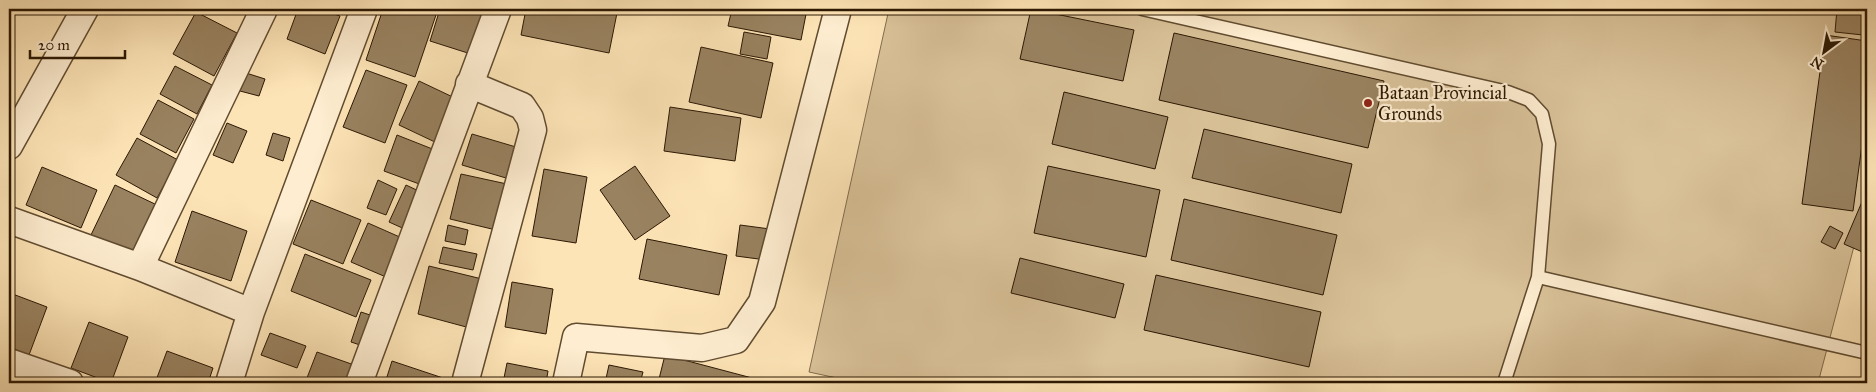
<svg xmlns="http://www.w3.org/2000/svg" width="1876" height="392" viewBox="0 0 1876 392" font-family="'IM FELL Great Primer',serif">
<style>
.green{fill:#d9c198;stroke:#826c4e}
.building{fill:#998260;stroke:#2c1803}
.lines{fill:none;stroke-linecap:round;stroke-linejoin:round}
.service-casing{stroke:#604b30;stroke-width:15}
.minor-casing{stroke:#604b30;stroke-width:29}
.service{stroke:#feedd0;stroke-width:12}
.minor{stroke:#feedd0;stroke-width:26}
.poi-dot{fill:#8f2418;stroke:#feedd0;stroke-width:2}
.labels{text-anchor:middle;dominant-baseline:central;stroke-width:4.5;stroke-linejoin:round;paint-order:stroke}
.poi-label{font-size:18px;fill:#2c1803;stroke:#feedd0;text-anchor:start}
</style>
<rect width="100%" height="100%" fill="#fde4b6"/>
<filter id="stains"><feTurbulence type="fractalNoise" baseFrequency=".004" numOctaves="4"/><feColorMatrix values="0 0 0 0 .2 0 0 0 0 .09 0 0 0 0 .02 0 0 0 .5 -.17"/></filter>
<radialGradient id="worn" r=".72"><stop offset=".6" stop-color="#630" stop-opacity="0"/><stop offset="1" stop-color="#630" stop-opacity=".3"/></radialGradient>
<path class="green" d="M889,9h978v188l-49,186h-958l-51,-11z"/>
<path class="building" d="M298,9h22l20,7 -15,38 -38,-15z
M383,9h55l-23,68 -49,-17z
M440,9h48l-14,46 -44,-14z
M526,9h70l21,4 -8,40 -88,-18z
M732,9h75l-6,31 -73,-14z
M1031,9l103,21 -11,51 -103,-22z
M1837,9l28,1 -2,25 -28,-3z
M196,12l41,21 -23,43 -41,-22z
M744,32l27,5 -4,22 -27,-5z
M1174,33l210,48 -16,67 -209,-48z
M1825,35l42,6v67l-14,103 -51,-7z
M701,47l72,16 -12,55 -72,-16z
M175,66l37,19 -15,29 -37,-20z
M366,70l41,15 -22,58 -42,-16z
M246,73l19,6 -6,17 -19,-5z
M419,81l38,18 -20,44 -38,-18z
M1064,92l104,25 -13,52 -103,-25z
M158,100l36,19 -18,34 -36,-19z
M670,107l71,11 -6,43 -71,-10z
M227,123l20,8 -14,32 -20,-8z
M1204,129l148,35 -11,49 -149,-35z
M273,133l17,5 -7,23 -17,-6z
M472,134l44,13 -10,31 -44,-13z
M397,135l38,15 -13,35 -38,-14z
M137,138l41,22 -21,38 -41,-23z
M635,166l35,50 -35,24 -35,-50z
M1048,166l112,24 -14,67 -112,-24z
M42,167l55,23 -16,38 -55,-23z
M544,169l43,8 -11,66 -44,-7z
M461,174l46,10 -11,46 -46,-11z
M378,180l19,9 -11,26 -19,-7z
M115,185l42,20 -25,53 -42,-21z
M406,185l19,9 -16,37 -20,-9z
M1867,190v64l-23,-10z
M1184,199l153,36 -14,60 -152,-35z
M311,200l50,20 -18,44 -50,-20z
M192,211l55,20 -16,50 -56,-19z
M368,223l34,15 -16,39 -35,-15z
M448,225l20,5 -3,15 -20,-4z
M740,225l30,4 -4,31 -30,-4z
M1830,226l13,7 -8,16 -14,-7z
M647,239l80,16 -8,40 -80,-16z
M443,247l34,7 -4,16 -34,-7z
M305,254l66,26 -15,37 -65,-26z
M1020,258l104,26 -9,34 -104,-25z
M429,266l53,13 -12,49 -52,-14z
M1156,275l165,37 -12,55 -165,-37z
M512,282l41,7 -7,45 -41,-7z
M10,293l37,14 -18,48 -20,-8z
M361,312l18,6 -10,30 -18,-6z
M89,322l39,15 -17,46 -40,-15z
M270,333l36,13 -9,22 -36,-13z
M167,351l46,17 -5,15h-53z
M317,352l43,15 -6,16h-49z
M665,355l106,28h-113z
M392,361l66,22h-73z
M507,363l41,8 -2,12h-43z
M609,365l34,7 -3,11h-35z
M254,379l11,4h-13z"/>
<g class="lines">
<g class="service-casing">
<path id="service" d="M1142,9l366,83 21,8 13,14 7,30 -11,133 -34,106
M1538,277l329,76"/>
</g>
<g class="minor-casing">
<path id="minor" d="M9,146l76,-137
M9,220l131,47 111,45
M140,267l124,-258
M9,362l61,21
M229,383l22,-71 113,-303
M359,383l139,-374
M465,383l68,-253 -3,-12 -8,-12 -53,-22
M566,383l10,-46 126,11 34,-8 26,-38 76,-293"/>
</g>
<use href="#service" class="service"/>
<use href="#minor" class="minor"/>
</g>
<circle class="poi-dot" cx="1368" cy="103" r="5"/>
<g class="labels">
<g class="poi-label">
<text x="1378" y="93">Bataan Provincial<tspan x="1378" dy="21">Grounds</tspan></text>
</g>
</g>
<rect width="1876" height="392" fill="none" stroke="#fde4b6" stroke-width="30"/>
<rect x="10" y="10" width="1856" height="372" fill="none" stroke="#2c1803" stroke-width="2.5"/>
<rect x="15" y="15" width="1846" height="362" fill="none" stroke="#2c1803"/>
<g transform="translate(1824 52) rotate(212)" stroke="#feedd0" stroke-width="4" paint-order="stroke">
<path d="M0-4L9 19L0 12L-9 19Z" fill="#2c1803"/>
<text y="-8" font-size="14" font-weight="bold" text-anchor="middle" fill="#2c1803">N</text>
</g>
<path d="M30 50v8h95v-8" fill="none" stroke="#2c1803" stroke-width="2.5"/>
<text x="38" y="50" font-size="15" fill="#2c1803" stroke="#feedd0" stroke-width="4" paint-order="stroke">20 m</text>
<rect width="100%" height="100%" filter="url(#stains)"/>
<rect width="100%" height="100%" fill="url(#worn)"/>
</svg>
